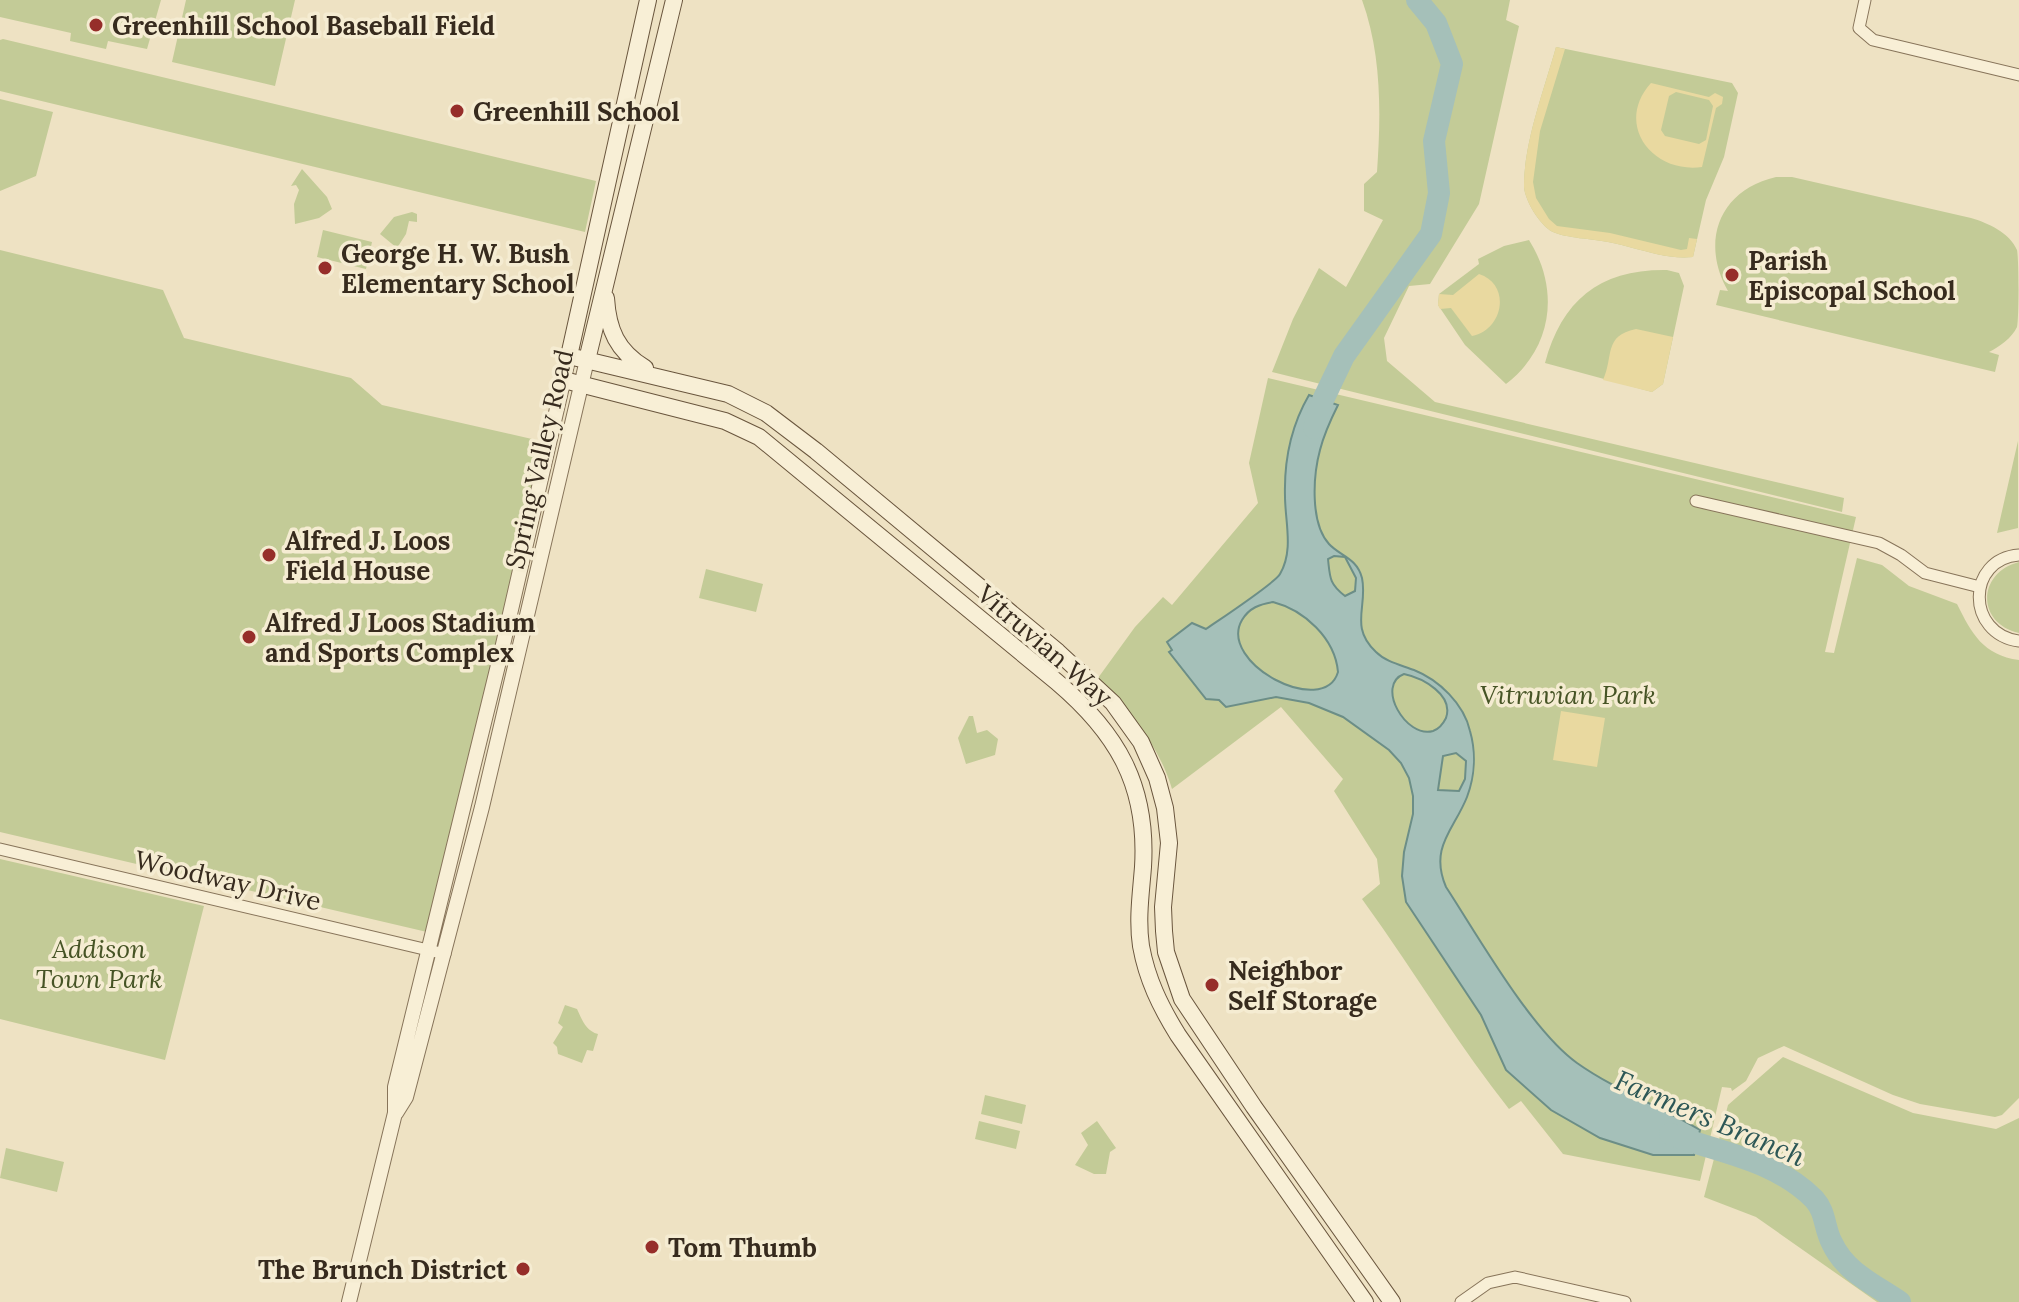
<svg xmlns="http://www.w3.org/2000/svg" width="2019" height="1302" viewBox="0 0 2019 1302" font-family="Lora,serif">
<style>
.green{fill:#c3cb97}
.sand{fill:#e9d9a0;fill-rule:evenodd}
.water{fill:#a5c0b9;stroke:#6c8e87;stroke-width:2;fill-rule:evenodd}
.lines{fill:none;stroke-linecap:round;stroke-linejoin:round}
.river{stroke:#a5c0b9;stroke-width:22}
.minor-casing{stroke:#87745a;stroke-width:13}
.tertiary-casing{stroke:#87745a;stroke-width:16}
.secondary-casing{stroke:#69553d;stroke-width:18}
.minor{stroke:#f8efd6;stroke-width:11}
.tertiary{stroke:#f8efd6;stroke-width:14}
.secondary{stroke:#f8efd6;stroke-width:16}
.poi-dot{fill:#962e2a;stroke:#f5ecd2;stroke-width:3}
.labels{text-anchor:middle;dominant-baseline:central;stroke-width:7;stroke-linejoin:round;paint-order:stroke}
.poi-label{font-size:26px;font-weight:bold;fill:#372b1e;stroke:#f5ecd2;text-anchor:start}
.street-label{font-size:26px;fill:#372b1e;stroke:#f5ecd2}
.park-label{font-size:26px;font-style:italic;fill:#465425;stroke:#f5ecd2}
.water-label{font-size:28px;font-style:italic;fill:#2d5756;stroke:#f5ecd2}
</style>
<rect width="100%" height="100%" fill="#eee2c3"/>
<path class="green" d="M0,0h161l-14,49 -39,-8 -2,8 -36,-8 1,-8 -71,-16z
M186,0h109l-20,86 -103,-24z
M1362,0h148l-4,20 13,6 -40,178 -49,80 -21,2 -25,52 3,23 48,41 409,96 -2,14 -570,-140 21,-53 26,-51 27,19 37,-67 -19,-9v-27l13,-12c4,-57 5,-117 -15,-172z
M3,39l593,142 -11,51 -585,-141v-51z
M1556,47l176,36 6,10 -14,64 -18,43 -13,57c-29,3 -57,-10 -85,-15 -15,-3 -42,-4 -55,-10 -13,-6 -29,-33 -29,-46 0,-44 20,-96 32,-139z
M0,99l53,13 -17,64 -36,15z
M302,169l25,28 5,12 -13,9 -24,6 -1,-20 5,-14 -3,-5 -5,1z
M1776,177h16l179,41c17,5 39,15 46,32 2,10 2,68 0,77 -5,11 -18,20 -28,25l10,3 -4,17 -279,-67 4,-15 8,1c-28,-49 -9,-101 48,-114z
M412,212l5,2v8l-8,-1 -3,13 -9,14 -17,-14 14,-17z
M323,230l49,12 -6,27 -49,-12z
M1529,240c31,49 24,108 -23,144l-41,-39 -27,-40 1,-11 40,-30 -1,-5 26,-13z
M0,250l163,40 21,48 167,40 31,27 163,37 -118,490 -427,-100z
M1667,270l12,3 5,13 -21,98 -11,8 -107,-29c17,-63 55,-94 122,-93z
M1268,378l588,139 -31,135 9,1 23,-95 25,7 27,21 48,18c15,30 26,51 62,56v438l-17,17 -7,2 -75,-13 -27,-9 -109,-49 -26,12 -12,23 -14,10 -1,-3 -9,-1 -22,94 -137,-27 -42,-53 -12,8c-53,-67 -97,-141 -147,-210l18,-15 -3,-25 -43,-68 9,-12 -62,-72 -109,82c-13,-44 -43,-79 -74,-111l37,-51 28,-30 9,8 86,-102 -9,-40z
M2018,441v87l-21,5z
M2019,562v71c-43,-10 -42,-60 0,-71z
M706,569l57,15 -7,28 -57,-14z
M969,716h4l4,17 10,-3 11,9 -3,16 -29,9 -8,-26z
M0,859l204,47 -39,154 -165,-41z
M565,1005l12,4c5,11 9,22 21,25l-5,17 -6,-1 -5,13 -24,-9 -1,-7 -4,-4 10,-16 -5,-4z
M1783,1057l130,56 83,16 23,-11v184h-142l-121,-85 -52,-20 24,-92z
M985,1095l41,10 -4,19 -41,-10z
M979,1121l41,10 -4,18 -41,-10z
M1097,1121l19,27 -6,4 -4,22h-12l-19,-9 13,-20 -7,-12z
M6,1148l58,14 -7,30 -57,-14z"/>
<path class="sand" d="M1556,47l9,2 -25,82 -7,51 3,16 13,21 8,7 53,7 71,17 6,-1 2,-11 8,1 -4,18c-29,3 -57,-10 -85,-15 -15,-3 -42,-4 -55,-10 -13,-6 -29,-33 -29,-46 0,-44 20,-96 32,-139z
M1651,83l58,14 6,-4 8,4 -1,7 -6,4 -14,59c-50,7 -88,-43 -51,-84zM1676,92l33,8 4,6 -7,34 -7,4 -34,-8 -4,-6 8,-34z
M1479,274c33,11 24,56 -7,62l-21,-28 -11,1 -2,-4 1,-11 14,1z
M1636,329l37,8 -10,47 -11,8 -49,-12c11,-24 0,-44 33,-51z
M1561,711l44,7 -8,49 -44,-7z"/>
<path class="water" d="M1309,395l29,10c-7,14 -14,29 -18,45 -7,26 -10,73 9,94 11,12 28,14 33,34 6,28 -13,49 14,74 10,10 25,13 38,18 25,10 50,34 56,61 6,21 5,45 -3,66 -13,33 -38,50 -21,90 32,49 85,143 131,176 38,27 83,43 123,67l-6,25h-41l-53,-17 -49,-28 -45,-40 -25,-55 -75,-113 -4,-26 2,-24 9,-38v-18l-4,-18 -8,-15 -12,-13 -46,-33 -34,-14 -33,-6 -50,10 -7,-7 -13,-1 -37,-47 3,-2 -5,-8 25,-19 14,6c13,-9 69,-46 74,-55 14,-24 5,-52 5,-78 -1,-36 6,-70 24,-101zM1334,556l11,1 11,21 -1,13 -10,5c-16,-12 -15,-19 -17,-37zM1273,602c31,8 62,36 65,70 -14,47 -121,-9 -96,-52 7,-12 18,-16 31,-18zM1404,674c19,4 50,21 42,44 -3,6 -7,11 -13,13 -27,8 -58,-46 -29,-57zM1456,753l10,8 -1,18 -6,12 -21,-1 5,-34z"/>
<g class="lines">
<path class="river" d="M1314,428l9,-28 21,-44 87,-122 8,-41 -5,-52 18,-77 -16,-41 -19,-23
M1670,1134c49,19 104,25 144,65 12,13 10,29 18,44 14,30 42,41 68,59"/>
<g class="minor-casing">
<path id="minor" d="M1865,0l-6,28 14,12 146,35
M1696,501l183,42 22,12 24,18 55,14
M2019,555c-53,4 -53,79 0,86
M0,849l445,105
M1461,1302l27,-19 27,-6 110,25"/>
</g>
<g class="tertiary-casing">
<path id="tertiary" d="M396,1113l10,-16 76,-290 105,-447
M349,1302l46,-189v-26l107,-438 67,-293"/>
</g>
<g class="secondary-casing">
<path id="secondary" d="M648,0l-79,356 159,38 38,19 50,38 242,201 55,51 28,39 16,36 8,30 4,35 -6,64 1,24 2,21 16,47 72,108 138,195
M606,298c2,32 11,53 39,70
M587,360l87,-360
M564,380l161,41 34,16 298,245c60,51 91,103 86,185 -2,26 -6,52 -2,79 6,33 19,60 37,89l187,267"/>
</g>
<use href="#minor" class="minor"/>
<use href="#tertiary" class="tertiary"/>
<use href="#secondary" class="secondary"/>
</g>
<g class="poi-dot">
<circle cx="96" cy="25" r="8"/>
<circle cx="457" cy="111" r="8"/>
<circle cx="325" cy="268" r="8"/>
<circle cx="1732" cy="275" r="8"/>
<circle cx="269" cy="555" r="8"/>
<circle cx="249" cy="637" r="8"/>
<circle cx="1212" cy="985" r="8"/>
<circle cx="652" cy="1247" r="8"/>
<circle cx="523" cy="1269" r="8"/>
</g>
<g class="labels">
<g class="poi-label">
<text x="112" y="25">Greenhill School Baseball Field</text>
<text x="473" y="111">Greenhill School</text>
<text x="341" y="253">George H. W. Bush<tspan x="341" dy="30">Elementary School</tspan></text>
<text x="1748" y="260">Parish<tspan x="1748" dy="30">Episcopal School</tspan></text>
<text x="285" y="540">Alfred J. Loos<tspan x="285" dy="30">Field House</tspan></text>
<text x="265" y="622">Alfred J Loos Stadium<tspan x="265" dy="30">and Sports Complex</tspan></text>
<text x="1228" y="970">Neighbor<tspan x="1228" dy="30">Self Storage</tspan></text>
<text x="668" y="1247">Tom Thumb</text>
<text x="507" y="1269" text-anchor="end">The Brunch District</text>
</g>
<g class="street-label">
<text transform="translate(539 459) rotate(-77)">Spring Valley Road</text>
<text transform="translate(1045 645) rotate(41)">Vitruvian Way</text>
<text transform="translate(228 880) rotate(13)">Woodway Drive</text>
</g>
<g class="park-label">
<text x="1568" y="694">Vitruvian Park</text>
<text x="99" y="948">Addison<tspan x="99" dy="30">Town Park</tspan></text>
</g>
<g class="water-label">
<text transform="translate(1710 1118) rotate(23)">Farmers Branch</text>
</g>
</g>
</svg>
